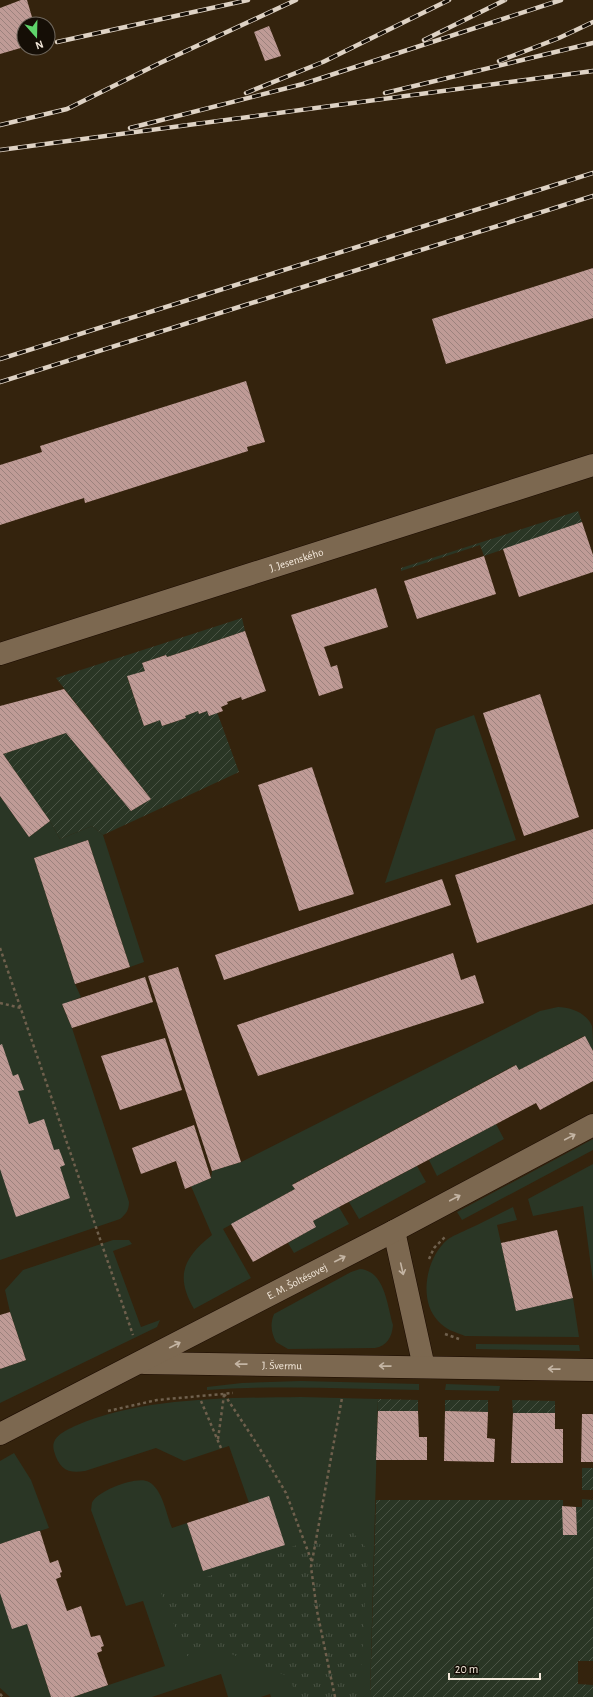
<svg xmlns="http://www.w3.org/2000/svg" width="593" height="1697" viewBox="0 0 593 1697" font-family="'Alegreya Sans',sans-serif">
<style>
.grass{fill:#2a3625}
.park{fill:url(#park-tufts)}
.garden{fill:url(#garden-furrows)}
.building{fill:url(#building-back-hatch)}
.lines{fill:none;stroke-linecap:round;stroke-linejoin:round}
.minor-casing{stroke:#1b0b00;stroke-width:23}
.tertiary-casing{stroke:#1b0b00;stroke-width:23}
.path{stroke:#6f604d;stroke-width:2.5;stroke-dasharray:3 3;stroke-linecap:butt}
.minor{stroke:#7c6850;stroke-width:22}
.tertiary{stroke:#7c6850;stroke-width:22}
.rail-casing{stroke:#ded2c4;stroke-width:4.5}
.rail{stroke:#150e06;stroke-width:3;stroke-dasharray:9;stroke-linecap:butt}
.oneway{stroke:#c4b5a4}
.labels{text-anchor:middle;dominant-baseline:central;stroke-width:4;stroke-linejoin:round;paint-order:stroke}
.street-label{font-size:11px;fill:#f4e9dc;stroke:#150e06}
</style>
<defs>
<pattern id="park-tufts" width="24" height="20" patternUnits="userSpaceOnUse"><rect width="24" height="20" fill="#2a3625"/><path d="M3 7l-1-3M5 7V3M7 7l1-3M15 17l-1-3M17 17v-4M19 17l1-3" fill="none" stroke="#4a5344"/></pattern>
<pattern id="garden-furrows" width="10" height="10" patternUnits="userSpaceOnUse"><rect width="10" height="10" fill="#2a3625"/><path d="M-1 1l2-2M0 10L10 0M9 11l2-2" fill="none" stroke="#4a5344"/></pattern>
<pattern id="building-back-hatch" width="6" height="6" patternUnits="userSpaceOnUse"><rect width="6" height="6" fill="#bf9b96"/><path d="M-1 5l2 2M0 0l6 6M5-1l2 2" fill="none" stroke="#9c827d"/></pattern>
</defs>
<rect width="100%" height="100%" fill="#34230d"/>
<path class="grass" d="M474,715l42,125 -131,43 51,-154z
M0,796l29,41 21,-16 10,18 32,-13 11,9 41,127 -14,5 -42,-127 -54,18 41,126 6,13 -19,8 10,23 57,174c0,8 -3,12 -9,17l-120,41z
M558,1007c12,0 29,6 34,19 1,7 1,18 1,25l-9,-15 -65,34 -4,-5 -222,119 2,5 -72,40 28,49 -57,31c-19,-33 -11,-51 18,-74l-21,-49 20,-8 1,-7 29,-9 299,-151z
M496,1124l8,15 -67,37 -8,-16z
M593,1139v11l-131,70 -5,-8z
M593,1164v118l-10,-76 -50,10 -5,-17z
M417,1166l9,16 -67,37 -10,-17z
M339,1207l10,17 -55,29 -6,-10 27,-16 -2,-6z
M513,1207l4,13 -20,5 19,85 57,-12 6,39 -114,-1c-10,-4 -19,-6 -27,-15 -20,-21 -12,-63 9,-81 5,-4 13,-7 19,-10 16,-7 31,-15 47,-23z
M113,1240h16l3,4 -19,7 28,76 19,-7 -3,7 -157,76v-34l26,-9 -16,-48 -5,-22 18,-20z
M360,1269c25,2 27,36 33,56 -1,12 -6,21 -18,23l-87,1 -12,-7c-5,-10 -6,-18 -2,-28l77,-42z
M476,1344l103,1 1,6 -104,-2z
M301,1381l118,3v6c-71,-1 -141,-5 -212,0v-3l35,-4z
M446,1384l54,2 -1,5 -54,-1z
M301,1397l77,2 -8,298h-99l-1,-3 -9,3h-33l-7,-23 -69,23h-79l92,-31 -22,-65 -17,5 -35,-96c1,-3 0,-7 2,-9 7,-11 45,-26 56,-19 14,8 17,32 23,46l15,-5 16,48 46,-68 -20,-57 -45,15 -28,-13 -71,23c-17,3 -26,-2 -31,-20 -4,-14 11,-20 21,-25 67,-29 154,-28 226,-29z
M14,1453l17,27 18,48 -49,16v-83z
M0,1593l27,31 24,73h-41l-10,-9z"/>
<path class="park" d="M348,1527l20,23 -8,147h-64l-6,-20 -77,-30 -26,9 -26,-63z"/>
<path class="garden" d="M578,511l4,11 -98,34 -4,-11 -79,26v-3z
M242,618l3,13 -78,26 -2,-2 -23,8 3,8 -18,6 17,49 16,-6 3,6 23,-8 -1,-2 13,-5 1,3 8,-3 2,5 8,-4 22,60 -136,63 -11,-9 -32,13 -10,-18 -47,-67 63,-21 65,78 20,-12 -95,-121z
M378,1399l40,1v11h-40z
M445,1400h43v12l-43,-1z
M512,1400l43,1v12h-42z
M582,1468h11v22h-11z
M582,1499l11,1v161h-15v23l15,1v12h-223l6,-197h187v35l13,-1v-27h6z"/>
<path class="building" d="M21,0h6l7,24h-10v23l-24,7v-46z
M269,26l12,30 -16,5 -11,-29z
M593,268v50l-147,46 -14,-45z
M246,381l19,61 -18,5 1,4 -163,52 -1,-5 -84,27v-60l42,-13 -2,-6z
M582,522l11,33v17l-74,25 -16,-48z
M484,556l12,38 -79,25 -13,-38z
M376,588l12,39 -64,20 7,20 6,-2 6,23 -24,8 -28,-81z
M245,631l21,60 -24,9 -1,-3 -14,5 1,2 -7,3 2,4 -14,5 -2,-5 -8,3 -1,-3 -13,5 1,2 -24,8 -2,-6 -16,6 -17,-50 18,-5 -3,-8 24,-8 1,2 28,-9z
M64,689l87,110 -20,12 -65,-78 -63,21 47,67 -21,16 -29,-41v-90z
M540,694l39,123 -55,19 -41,-123z
M312,767l42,127 -55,17 -41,-126z
M593,829v75l-116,39 -22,-68z
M88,840l42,127 -55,17 -41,-126z
M442,879l9,26 -227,75 -9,-25z
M453,953l8,27 14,-5 9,28 -226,73 -21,-51z
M178,967l63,195 -29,9 -64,-195z
M145,977l8,25 -81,26 -10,-24z
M585,1036l8,15v30l-53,29 -4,-7 -197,104 -26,14 3,6 -63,35 -22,-38 64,-35 -3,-4 224,-120 3,5z
M165,1038l17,52 -62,20 -19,-54z
M2,1044l11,32 5,-2 6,16 -6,1 11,33 15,-5 10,31 5,-1 6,16 -5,2 10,31 -54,19 -16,-48v-124z
M194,1125l17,53 -26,11 -9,-28 -35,13 -9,-26z
M557,1230l16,68 -57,13 -15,-68z
M10,1312l16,48 -26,9v-54z
M378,1411h40l1,26h8v23h-51z
M445,1411l43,1 -1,26 8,1 -1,23 -50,-1z
M513,1413h42v16h8v34h-52z
M582,1414h11v48h-12z
M269,1496l16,49 -82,26 -16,-48z
M562,1506l14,1 1,28h-14z
M38,1531h2l10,32 8,-3 4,12 -2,1 1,4 -5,2 11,32 14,-5 10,31 9,-2 4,11 -3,1 1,4 -5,2 11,32 -35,12h-22l-24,-73 -15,5 -12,-36v-49z"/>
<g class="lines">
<g class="minor-casing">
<g id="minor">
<path d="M394,1231l30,136"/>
<path id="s1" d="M144,1363l449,7"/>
<path id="s2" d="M0,1434l394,-203 199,-106"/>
</g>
</g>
<g class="tertiary-casing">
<g id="tertiary">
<path id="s3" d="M0,654l593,-189"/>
</g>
</g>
<path class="path" d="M0,948l133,387
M0,1003l21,5
M429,1259l5,-11 12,-12
M445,1334l14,5
M224,1394l33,50 29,49 26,69
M201,1401l20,47
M108,1411l49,-11 76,-7
M218,1439l6,-44
M0,1694l3,3
M335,1697l-18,-86 -6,-44 31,-169"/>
<use href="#minor" class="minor"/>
<use href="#tertiary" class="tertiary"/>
<g class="rail-casing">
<path id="rail" d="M424,40l81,-40
M57,42l191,-42
M499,61l60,-23 34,-16
M246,93l77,-31 126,-62
M385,93l208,-50
M0,125l67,-16 93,-46 136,-63
M130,128l173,-44 258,-84
M0,150l593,-79
M0,359l593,-186
M0,382l593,-186"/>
</g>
<use href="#rail" class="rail"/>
</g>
<defs><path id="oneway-shaft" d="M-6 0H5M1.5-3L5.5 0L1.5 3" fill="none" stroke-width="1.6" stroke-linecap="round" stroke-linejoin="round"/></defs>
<g class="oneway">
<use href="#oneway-shaft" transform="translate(570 1137) rotate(-28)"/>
<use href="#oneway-shaft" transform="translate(455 1198) rotate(-28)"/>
<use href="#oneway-shaft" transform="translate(340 1259) rotate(-27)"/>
<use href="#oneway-shaft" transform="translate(402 1269) rotate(77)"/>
<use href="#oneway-shaft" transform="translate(175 1345) rotate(-27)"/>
<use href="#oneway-shaft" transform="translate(241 1364) rotate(-179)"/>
<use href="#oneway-shaft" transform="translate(385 1366) rotate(-179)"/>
<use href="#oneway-shaft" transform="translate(554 1369) rotate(-179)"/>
</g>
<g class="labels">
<g class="street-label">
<text stroke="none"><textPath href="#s3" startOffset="311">J. Jesenského</textPath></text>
<text stroke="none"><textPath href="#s2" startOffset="334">E. M. Šoltésovej</textPath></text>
<text stroke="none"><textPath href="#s1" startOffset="138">J. Švermu</textPath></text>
</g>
</g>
<g transform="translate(36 36) rotate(160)"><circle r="19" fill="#150e06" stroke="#6e665c"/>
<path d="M0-3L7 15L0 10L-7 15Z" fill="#5fd56b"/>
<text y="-6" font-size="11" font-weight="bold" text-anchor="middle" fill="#f4e9dc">N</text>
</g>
<path d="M449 1673v6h91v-6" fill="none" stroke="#f4e9dc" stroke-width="2"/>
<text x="455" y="1673" font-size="12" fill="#f4e9dc" stroke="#150e06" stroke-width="3" paint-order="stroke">20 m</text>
</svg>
